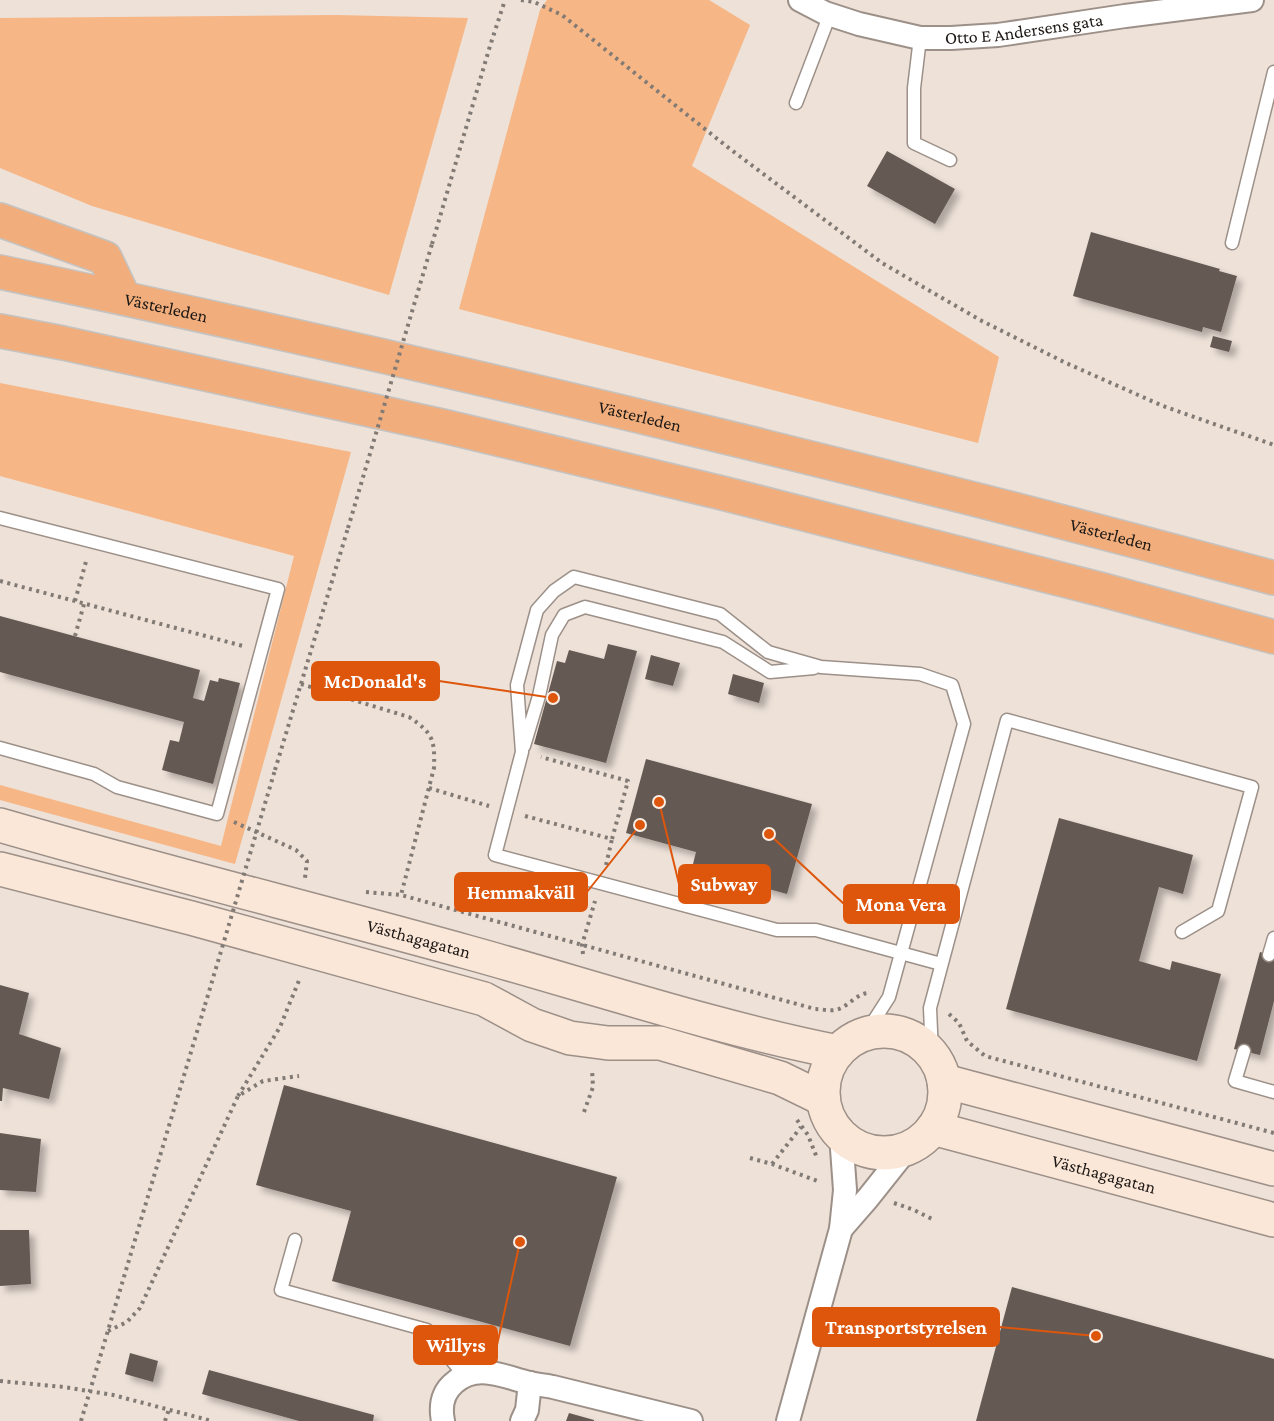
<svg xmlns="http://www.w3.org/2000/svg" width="1274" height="1421" viewBox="0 0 1274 1421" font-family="'Crimson Pro',serif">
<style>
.green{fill:#f6b685}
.building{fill:#655a53;filter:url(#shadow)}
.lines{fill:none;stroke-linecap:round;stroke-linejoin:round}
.lane-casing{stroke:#9c9088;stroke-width:15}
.street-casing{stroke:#9c9088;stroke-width:26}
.secondary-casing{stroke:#9c9088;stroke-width:36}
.highway-casing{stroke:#c4c3c2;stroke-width:36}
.path{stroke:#827a74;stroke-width:4;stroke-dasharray:3 4.5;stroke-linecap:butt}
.lane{stroke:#fff;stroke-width:12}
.street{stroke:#fff;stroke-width:22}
.secondary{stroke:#fbe7d8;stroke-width:33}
.highway{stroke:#f1ae7c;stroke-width:33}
.path-bridge{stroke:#827a74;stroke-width:4;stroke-dasharray:3 4.5;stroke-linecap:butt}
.labels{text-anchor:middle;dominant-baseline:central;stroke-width:6;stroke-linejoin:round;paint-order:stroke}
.street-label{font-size:18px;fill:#1d1815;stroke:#fbeee5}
.leader{fill:none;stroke:#de560c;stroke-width:2}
.callout-dot{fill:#de560c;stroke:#fbeee5;stroke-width:2}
.callout{fill:#de560c;stroke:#de560c;stroke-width:2}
.callout-label{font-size:20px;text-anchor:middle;font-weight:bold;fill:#fff}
</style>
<defs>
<filter id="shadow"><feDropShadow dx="5.5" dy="5.5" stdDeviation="3" flood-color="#0004"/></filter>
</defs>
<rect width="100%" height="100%" fill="#ede1d8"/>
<path class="green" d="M547,0h162l41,25 -58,141 307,191 -21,86 -519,-134 81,-299z
M336,15l132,3 -79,277 -297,-89 -92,-38v-150z
M0,383l351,69 -116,412 -235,-64v-15l221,61 73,-290 -294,-80z"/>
<path class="building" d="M887,151l68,38 -20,35 -68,-38z
M1091,232l129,37 -1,2 18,5 -16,56 -18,-5 -1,5 -129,-36z
M1213,336l19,5 -3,11 -19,-5z
M0,616l200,54 -7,28 11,3 6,-21 8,2 1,-4 21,5 -27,101 -51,-14 8,-30 9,2 5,-20 -184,-50z
M608,644l29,7 -31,112 -72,-19 23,-83 8,2 4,-13 35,9z
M651,655l29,8 -7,23 -28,-7z
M733,674l31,9 -5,20 -31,-9z
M646,759l166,45 -25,90 -95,-26 4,-16 -70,-19z
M1059,818l134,37 -10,39 -24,-7 -20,74 31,9 2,-9 49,13 -24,87 -191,-52z
M1260,952l14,4v45l-14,54 -26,-6z
M0,985l29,8 -10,41 42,14 -12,51 -46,-11 -1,13h-2z
M284,1085l333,92 -47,169 -238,-65 19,-70 -95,-26z
M0,1133l41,6 -5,53 -36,-2z
M0,1230h29l2,54 -31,2z
M1012,1287l262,72v62h-298z
M130,1353l28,8 -5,21 -28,-8z
M209,1370l165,45 -1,6h-74l-97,-27z
M569,1413l25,7v1h-28z"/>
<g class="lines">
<g class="lane-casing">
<path id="lane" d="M920,38l-6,50v55l36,17
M796,103l34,-89
M1232,243l42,-171
M0,518l278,71 -61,225 -100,-27 -23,-13 -94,-26
M524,746l15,-50 13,-61 12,-20 21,-8 138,35 47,30 44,-4
M1269,955l5,-17
M866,1033l23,-36 75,-273 -12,-39 -32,-11 -99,-7 -53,-15 -48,-38 -146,-37 -20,14 -17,19 -20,75 5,67 -27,103 282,75h39l125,34
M1244,1051l-9,30 39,11
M932,1054l-2,-46 77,-288 245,67 -34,124 -36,21
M295,1240l-14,50 146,40 36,44"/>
</g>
<g class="street-casing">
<g id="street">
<path id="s1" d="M800,0l25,13 34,11 61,14h31l47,-3 127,-19 127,-16"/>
<path d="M841,1229l27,-31 39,-49"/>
<path d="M443,1421c-3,-15 -1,-28 11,-38 23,-21 50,-6 76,0 7,2 15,2 23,4l138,34"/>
<path d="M522,1421l5,-11 3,-27"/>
<path d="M788,1421l53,-192 4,-39 -4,-55"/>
</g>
</g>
<g class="secondary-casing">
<g id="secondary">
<path id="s2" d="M0,825c155,45 312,84 467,127 123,34 246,75 371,100"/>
<path d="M0,869l191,49 293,81 48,26 38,13 38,5h52l120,35 43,21"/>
<circle cx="884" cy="1092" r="61"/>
<path d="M944,1081l330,88"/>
<path id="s3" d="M933,1128l341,92"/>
</g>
</g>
<g class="highway-casing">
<g id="highway">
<path d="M0,220l105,38 19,40"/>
<path id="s4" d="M0,272c427,90 852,192 1274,306"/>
<path d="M0,331l63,12 380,83 279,67 381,97 171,47"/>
</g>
</g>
<path class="path" d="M521,0l13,2 28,13 168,134 152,114 98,57 86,43 97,43 111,39
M432,244l58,-198 15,-46
M0,581l243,65
M75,601l12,-43
M75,636l9,-32
M301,684l108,33c24,16 26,23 25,51l-33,127
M275,770l73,-242
M429,788l60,18
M525,816l87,23 16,-58 -87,-24
M234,822l62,28 11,11 -2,17
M606,865l6,-26
M366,892l35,3 414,114c6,0 14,2 20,1 13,-2 21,-17 34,-17
M583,954l-1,-9 13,-44
M949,1014l10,9 8,18 18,15 289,77
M238,1096l42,-69 20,-49
M584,1112l9,-25 -1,-18
M797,1120l11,15 9,23
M750,1158l22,6 48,18
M772,1164l29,-37
M894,1203l20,7 20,10
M108,1331l19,-9 13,-14 98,-212 25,-15 36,-5
M0,1381l64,6 49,8 99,26
M81,1421l124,-416
M165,1421l4,-12"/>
<use href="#lane" class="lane"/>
<use href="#street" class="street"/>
<use href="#secondary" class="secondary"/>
<use href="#highway" class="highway"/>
<path class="path-bridge" d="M348,528l84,-284
M205,1005l70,-235"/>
</g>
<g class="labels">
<g class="street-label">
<text stroke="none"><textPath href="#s1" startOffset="231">Otto E Andersens gata</textPath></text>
<text stroke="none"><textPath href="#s4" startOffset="170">Västerleden</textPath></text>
<text stroke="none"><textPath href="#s4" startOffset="656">Västerleden</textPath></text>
<text stroke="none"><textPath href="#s4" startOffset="1142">Västerleden</textPath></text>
<text stroke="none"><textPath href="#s2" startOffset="434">Västhagagatan</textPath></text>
<text stroke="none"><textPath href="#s3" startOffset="177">Västhagagatan</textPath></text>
</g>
</g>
<path class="leader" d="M553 698L439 681M659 802L679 884M640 825L587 892M769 834L844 904M1096 1336L999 1327M520 1242L497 1345"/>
<g class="callout-dot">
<circle cx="553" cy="698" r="6"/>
<circle cx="659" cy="802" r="6"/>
<circle cx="640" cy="825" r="6"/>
<circle cx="769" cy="834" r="6"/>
<circle cx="1096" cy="1336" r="6"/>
<circle cx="520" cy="1242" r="6"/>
</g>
<g class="callout">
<rect x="312" y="662" width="127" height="38" rx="6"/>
<rect x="679" y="865" width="91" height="38" rx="6"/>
<rect x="455" y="873" width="132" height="38" rx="6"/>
<rect x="844" y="885" width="115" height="38" rx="6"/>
<rect x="813" y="1308" width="186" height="38" rx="6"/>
<rect x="414" y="1326" width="83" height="38" rx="6"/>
</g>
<g class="callout-label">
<text x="375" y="688">McDonald's</text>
<text x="724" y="891">Subway</text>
<text x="521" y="899">Hemmakväll</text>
<text x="901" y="911">Mona Vera</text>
<text x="906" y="1334">Transportstyrelsen</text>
<text x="456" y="1352">Willy:s</text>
</g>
</svg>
